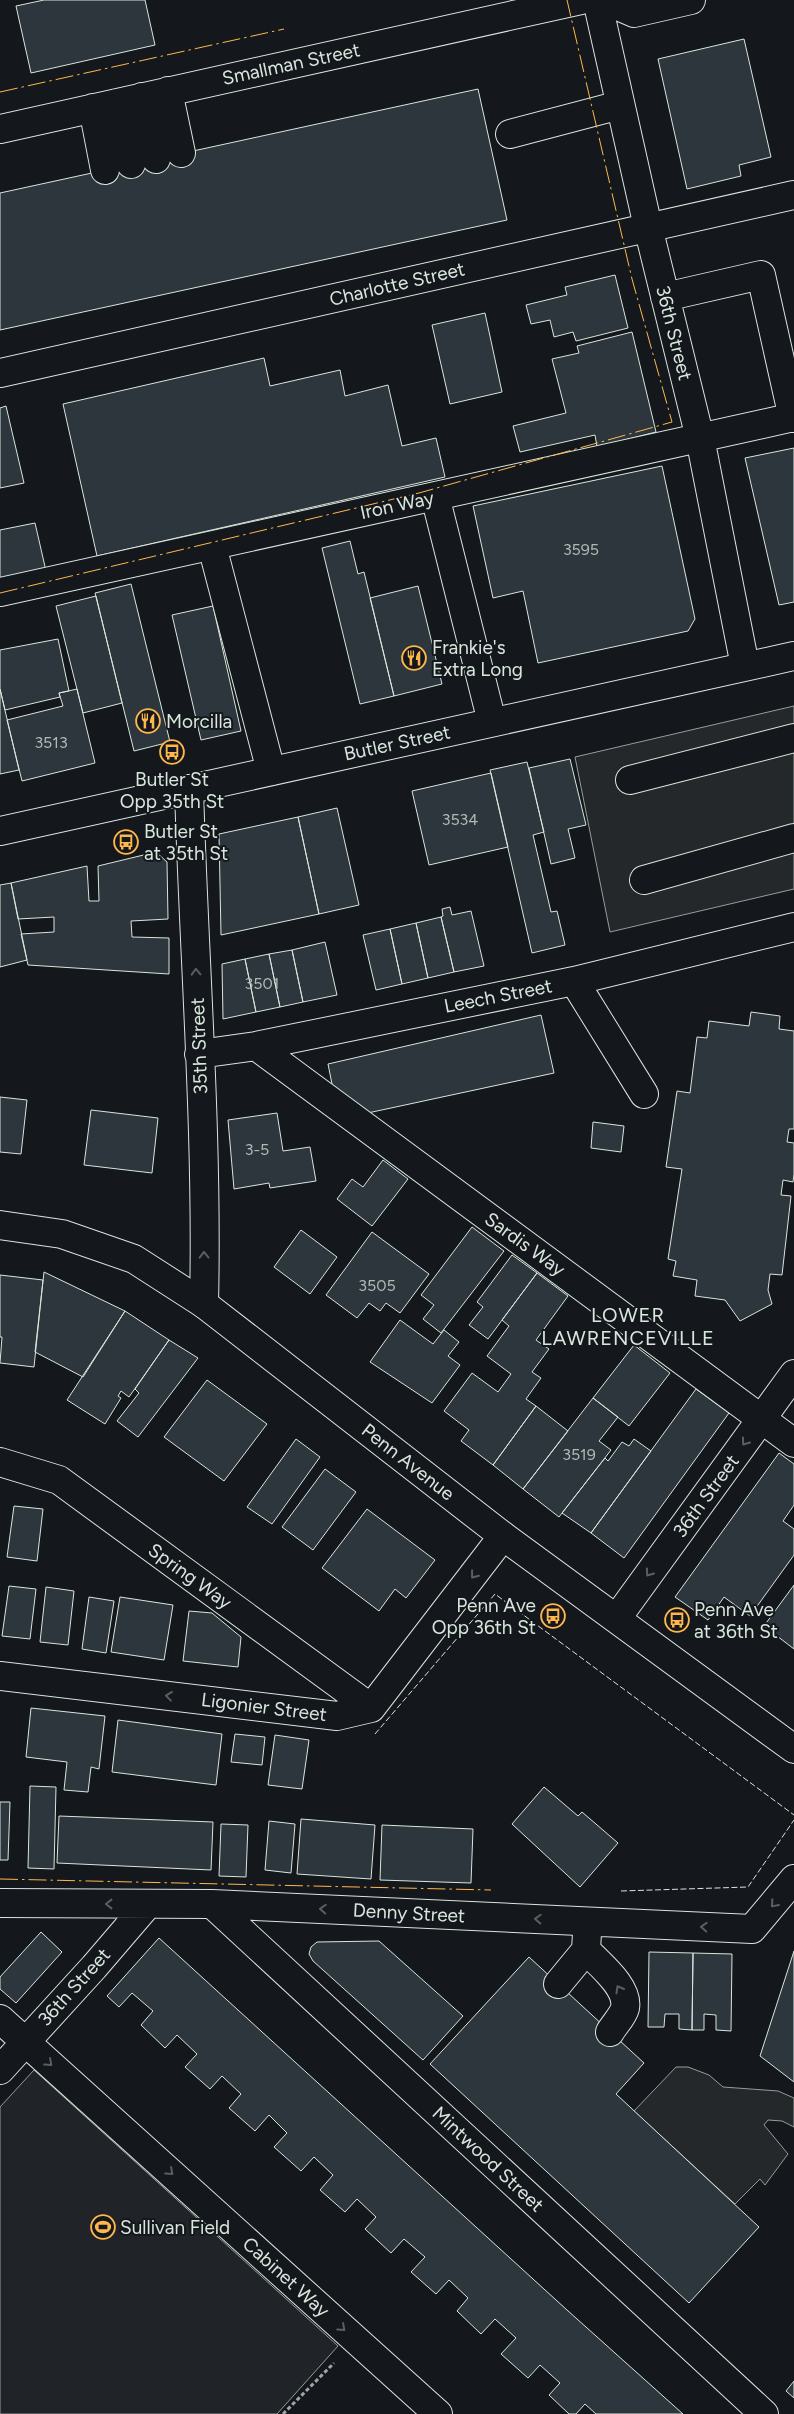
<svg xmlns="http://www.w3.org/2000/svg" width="794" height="2414" viewBox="0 0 794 2414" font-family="Figtree,sans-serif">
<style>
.green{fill:#202428;stroke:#939e99}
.parking{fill:#24282b;stroke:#939e99}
.building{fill:#2c363c;stroke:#d8e6dc}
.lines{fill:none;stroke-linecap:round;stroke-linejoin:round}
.minor-casing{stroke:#d8e6dc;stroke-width:30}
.major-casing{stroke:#d8e6dc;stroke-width:30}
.path{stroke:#9da8a2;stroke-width:3;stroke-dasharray:4 2.5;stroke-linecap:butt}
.minor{stroke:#14181c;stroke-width:28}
.major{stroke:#14181c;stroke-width:28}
.fence{stroke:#d8e6dc;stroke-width:1;stroke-dasharray:6 2.5;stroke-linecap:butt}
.power{stroke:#ffb74d;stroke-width:1;stroke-dasharray:18 4 2.5 4;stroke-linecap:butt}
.oneway{stroke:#59605f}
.labels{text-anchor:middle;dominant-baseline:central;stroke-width:4;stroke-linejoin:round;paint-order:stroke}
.number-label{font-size:16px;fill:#adbab4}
.street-label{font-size:19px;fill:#d8e6dc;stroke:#14181c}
.poi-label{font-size:19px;fill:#d8e6dc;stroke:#14181c;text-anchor:start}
.neighbourhood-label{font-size:20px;letter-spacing:1px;fill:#d8e6dc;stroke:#14181c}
</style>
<rect width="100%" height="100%" fill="#14181c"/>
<path class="green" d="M34,2070l304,276 -61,68h-277v-307z"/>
<path class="parking" d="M794,706v183l-184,43 -35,-175z
M676,2067h12l21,8 14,12 55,4 16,7v29l-12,-6 -14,-1 -4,5 24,29 -23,31 -5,-6 -25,25 -101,-93z"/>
<path class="building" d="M44,0h101l10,45 -124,28 -15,-67z
M744,39l27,118 -32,8 2,11 -54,13 -29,-130z
M478,89l29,131 -507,110v-137z
M615,275l13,53 -52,13 -3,-9 -19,5 -4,-17 -19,4 -5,-19 41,-10 -2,-8z
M485,313l17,79 -52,12 -18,-79z
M632,332l24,100 -59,15 -2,-12 -75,17 -7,-26 53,-13 -14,-54 27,-6 -2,-7z
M264,358l6,28 70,-16 5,26 43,-11 14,61 34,-8 9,39 -348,79 -34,-152z
M6,406l18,77 -24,5v-80z
M794,448v154l-15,3 -34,-147z
M662,466l33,153 -7,12 -150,32 -15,-72 -30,7 -20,-92z
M35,523l11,48 -46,10v-51z
M350,541l8,33 6,-2 30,124 -34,8 -38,-156z
M131,584l39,158 -36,9 -39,-158z
M418,586l24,98 -48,12 -24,-98z
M96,596l26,107 -39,10 -27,-107z
M213,606l28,125 -40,9 -29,-125z
M58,639l11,52 -10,2 1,4 -55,13 -5,-21v-39z
M0,689l19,81 -19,4z
M77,689l18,74 -73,18 -15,-61 56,-14 -4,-13z
M570,759l16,66 -18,4 7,29 -24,6 -22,-96z
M527,762l17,70 -11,3 18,77 6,-1 8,34 -33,8 -42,-183z
M491,773l17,74 -79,18 -17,-74z
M337,808l22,97 -40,9 -21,-97z
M298,817l21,97 -98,21 -2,-101z
M156,852l11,10 1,57 -37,2 1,16 37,1v36l-141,-9 -7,-31 33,-2v-15l-36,2 -7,-36 76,-17 2,35h10l-1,-35z
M11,883l16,77 -27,7v-82z
M450,907l2,8 19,-4 13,55 -30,6 -13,-55 2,-1 -1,-7z
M441,917l13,55 -26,6 -12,-55z
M416,923l12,55 -26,6 -12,-55z
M390,929l12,55 -26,6 -13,-55z
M325,942l12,53 -34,7 -11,-52z
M292,950l11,52 -23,5 -11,-53z
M269,954l11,53 -24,5 -11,-53z
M245,959l11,53 -33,7 -1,-55z
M751,1012l29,4 -1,13 15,2v98h-5l-2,13 7,1v31l-1,8 -10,-2 -2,15 10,1 -9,79 -12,-1 -2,16 4,14 -32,17 -15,-21 -30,-4 2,-16 -24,-4 3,-15 -8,-2 14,-90 -16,-2 11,-76 13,2 7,-56 10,1 2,-17 40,5z
M541,1015l13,58 -191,41 -29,-20 -6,-30z
M0,1097l27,3 -6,54 -21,-2z
M91,1110l67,8 -6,55 -68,-8z
M277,1113l6,38 27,-4 6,34 -46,7 -1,-5 -35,6 -6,-69z
M593,1122l31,4 -3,26 -30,-4z
M383,1160l25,19 -36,47 -35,-27 15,-20 11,8z
M472,1227l32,24 -63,82 -18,-14 11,-14 -13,-10z
M301,1230l36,27 -27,37 -36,-27z
M372,1232l57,42 -29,39 -14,-10 -6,8 -11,-8 -12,15 -31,-23z
M512,1255l25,18 -49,66 -19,-14 14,-18 -6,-5z
M44,1272l81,39 -42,66 -48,-25z
M537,1273l31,23 -32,44 13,9 -17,23 9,6 -15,21 10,7 -43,59 -32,-24 8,-11 -25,-19 28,-38 26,19 13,-18 -24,-18 22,-30 -7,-6z
M0,1275l43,5 -9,87 -34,-4 2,-26h-2z
M125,1311l44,29 -40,57 -8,-6 -3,5 3,2 -16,26 -38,-24z
M400,1320l33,24 11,-14 15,12 -11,14 12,9 -28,38 -62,-41z
M169,1340l29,18 -60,79 -21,-16 22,-28 -4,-4z
M634,1345l36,28 -41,53 -36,-28z
M207,1380l60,44 -43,57 -60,-44z
M696,1389l33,24 -105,145 -33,-25z
M593,1398l25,19 -19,24 12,9 -52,67 -36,-28z
M536,1406l32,25 -45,58 -30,-24z
M296,1439l24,18 -48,67 -25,-17z
M634,1439l17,12 -60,82 -29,-20 43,-55 3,3 14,-19 7,4z
M779,1453l15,11v41l-11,16 11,8v26l-44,61 -26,-19 -16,23 -33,-23z
M325,1469l31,23 -43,58 -31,-23z
M14,1506l29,3 -6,52 -30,-4z
M367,1509l68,51 -29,38 -11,-9 -16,22 -57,-43z
M794,1585v64l-30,-23z
M9,1586l27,3 -6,50 -28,-3z
M46,1587l28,4 -6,54 -28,-3z
M89,1597l25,4 -8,52 -24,-4z
M120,1597l53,8 -9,55 -53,-8z
M189,1611l23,2 29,24 -3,30 -55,-6z
M31,1708l74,8 -6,53 -8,-2 -3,25 -24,-2 3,-28 -41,-5z
M118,1720l104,14 -6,51 -104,-13z
M235,1734l30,3 -3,28 -31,-3z
M275,1735l34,5 -7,49 -34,-4z
M30,1786l26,1 -2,82 -26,-1z
M544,1787l34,29 4,-4 36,31 -38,44 -68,-63z
M0,1802h10l-2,58h-8z
M59,1816l154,6 -2,48 -154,-7z
M301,1819l74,6 -4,54 -74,-5z
M269,1821l26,3 -4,49 -26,-3z
M221,1824l27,1 -2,52 -27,-1z
M382,1825l91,4 -2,54 -91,-3z
M41,1932l21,20 -46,51 -16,-14v-12z
M159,1938l408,372 116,104h-87l-11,-10 -9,10h-7l-20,-19 11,-12 -20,-18 -12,13 -27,-24 15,-16 -21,-19 -14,15 -24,-23 11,-13 -19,-18 -13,14 -25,-22 14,-15 -21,-18 -13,14 -26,-24 11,-12 -19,-18 -12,13 -25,-22 13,-15 -19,-18 -13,14 -27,-24 13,-14 -18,-18 -14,16 -26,-23 12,-14 -19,-18 -12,13 -25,-22 12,-13 -20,-19 -12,13 -24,-23 12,-14 -21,-18 -13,14 -12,-11z
M379,1941l84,75 -40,44 -110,-99 -4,-7 2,-7 6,-5z
M794,1951v131l-34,-26z
M649,1952l44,1 -1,77 -13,-1v-15h-14l-1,13h-16z
M693,1953l39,1 -1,77 -15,-1v-15l-12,-1v16h-12z
M529,1957l115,106 -28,31 143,133 -70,76 -259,-239z
M794,2381v17l-8,-7z"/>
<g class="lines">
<g class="minor-casing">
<path id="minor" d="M597,0l51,227 52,211 45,228
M604,0l30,13 57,-13
M168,91l13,62
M142,97l14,62
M117,103l14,61
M93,108l12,62
M0,129l581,-129
M510,134l110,-29
M665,297l96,-22 32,143
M0,373l794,-178
M435,496l57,226
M212,546l59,225
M0,592l794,-175
M630,780l164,-42
M189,789c5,171 19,345 15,515
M644,880l150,-42
M574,981l70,113
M256,1046l538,397
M199,1054l57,-8 318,-65 220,-54
M0,1462l59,18 312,228
M617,1618l177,-244
M0,1676l337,40 34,-8 132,-172
M0,1903l212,1 540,25 42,-50
M212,1904l552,510
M586,1950c13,14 43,37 39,58 -2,8 -11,17 -15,24
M558,1984l28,-34 1,-17
M0,2019l438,395
M0,2070l94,-103 54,-63"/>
</g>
<g class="major-casing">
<path id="major" d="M0,831l794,-175
M0,1225l62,9 72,25 70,45 299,232 291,213"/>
</g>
<path class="path" d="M283,2414l51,-51"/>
<use href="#minor" class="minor"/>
<use href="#major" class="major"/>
<path class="fence" d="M375,1734l120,-140 299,221
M621,1891l127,-4 46,-67"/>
<path class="power" d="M0,92l284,-63
M0,593l419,-100 253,-71 -40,-143 -65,-279
M0,1879l491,11"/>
</g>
<defs><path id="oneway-chevron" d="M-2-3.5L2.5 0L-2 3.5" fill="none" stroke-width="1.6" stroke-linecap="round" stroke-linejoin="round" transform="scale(1.25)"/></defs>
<g class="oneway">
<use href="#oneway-chevron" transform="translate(196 972) rotate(-92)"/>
<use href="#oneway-chevron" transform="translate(204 1255) rotate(-91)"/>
<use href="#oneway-chevron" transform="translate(745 1442) rotate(126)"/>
<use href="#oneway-chevron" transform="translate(649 1573) rotate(126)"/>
<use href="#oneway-chevron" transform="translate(474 1575) rotate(128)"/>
<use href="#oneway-chevron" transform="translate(169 1696) rotate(-173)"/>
<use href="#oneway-chevron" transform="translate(109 1904) rotate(-180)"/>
<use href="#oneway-chevron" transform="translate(774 1904) rotate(131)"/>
<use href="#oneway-chevron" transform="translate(323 1909) rotate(-177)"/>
<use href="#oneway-chevron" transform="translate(538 1919) rotate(-177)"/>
<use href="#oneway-chevron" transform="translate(704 1927) rotate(-177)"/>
<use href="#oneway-chevron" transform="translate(619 1989) rotate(-120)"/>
<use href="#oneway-chevron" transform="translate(49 2063) rotate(42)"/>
<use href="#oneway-chevron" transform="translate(170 2172) rotate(42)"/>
<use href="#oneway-chevron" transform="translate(342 2328) rotate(42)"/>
</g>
<defs>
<g id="restaurant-ring" transform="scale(1.25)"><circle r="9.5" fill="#14181c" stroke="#ffb74d" stroke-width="1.5"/><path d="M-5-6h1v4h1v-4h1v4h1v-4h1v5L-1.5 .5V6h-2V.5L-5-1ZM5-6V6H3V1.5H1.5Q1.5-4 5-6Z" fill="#ffb74d"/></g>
<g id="bus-ring" transform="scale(1.25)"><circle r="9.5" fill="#14181c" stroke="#ffb74d" stroke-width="1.5"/><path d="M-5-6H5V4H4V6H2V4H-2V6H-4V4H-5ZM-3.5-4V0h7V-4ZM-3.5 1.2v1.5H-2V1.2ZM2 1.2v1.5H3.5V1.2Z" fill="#ffb74d"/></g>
<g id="stadium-ring" transform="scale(1.25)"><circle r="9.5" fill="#14181c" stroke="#ffb74d" stroke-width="1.5"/><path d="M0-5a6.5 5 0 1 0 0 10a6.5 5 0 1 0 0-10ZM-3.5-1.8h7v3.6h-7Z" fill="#ffb74d"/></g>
</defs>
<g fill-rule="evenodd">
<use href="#restaurant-ring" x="414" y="658"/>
<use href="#restaurant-ring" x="148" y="721"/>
<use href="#bus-ring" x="172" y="752"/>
<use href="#bus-ring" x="126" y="842"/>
<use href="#bus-ring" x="553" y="1616"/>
<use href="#bus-ring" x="677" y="1620"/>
<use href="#stadium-ring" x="103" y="2227"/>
</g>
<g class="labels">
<g class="number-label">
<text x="581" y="549">3595</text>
<text x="51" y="742">3513</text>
<text x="460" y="819">3534</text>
<text x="262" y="983">3501</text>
<text x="257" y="1149">3-5</text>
<text x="377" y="1285">3505</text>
<text x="579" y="1454">3519</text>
</g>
<g class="street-label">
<text transform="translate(291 64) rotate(-12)">Smallman Street</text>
<text transform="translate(397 284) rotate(-13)">Charlotte Street</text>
<text transform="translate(674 333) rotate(76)">36th Street</text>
<text transform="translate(397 505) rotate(-12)">Iron Way</text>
<text transform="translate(397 743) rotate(-12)">Butler Street</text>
<text transform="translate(498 996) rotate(-11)">Leech Street</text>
<text transform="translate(199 1046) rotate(-92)">35th Street</text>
<text transform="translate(525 1244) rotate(36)">Sardis Way</text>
<text transform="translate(408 1462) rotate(38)">Penn Avenue</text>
<text transform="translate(706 1496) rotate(-54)">36th Street</text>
<text transform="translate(190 1576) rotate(36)">Spring Way</text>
<text transform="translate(264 1707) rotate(7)">Ligonier Street</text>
<text transform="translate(409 1913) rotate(3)">Denny Street</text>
<text transform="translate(74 1987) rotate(-48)">36th Street</text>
<text transform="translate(488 2159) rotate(43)">Mintwood Street</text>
<text transform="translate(286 2277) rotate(42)">Cabinet Way</text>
</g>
<g class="poi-label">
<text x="432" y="647">Frankie's<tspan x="432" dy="22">Extra Long</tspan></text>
<text x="166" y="721">Morcilla</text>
<text x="172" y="779" text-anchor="middle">Butler St<tspan x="172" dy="22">Opp 35th St</tspan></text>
<text x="144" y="831">Butler St<tspan x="144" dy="22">at 35th St</tspan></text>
<text x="536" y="1605" text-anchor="end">Penn Ave<tspan x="536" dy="22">Opp 36th St</tspan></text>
<text x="694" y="1609">Penn Ave<tspan x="694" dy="22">at 36th St</tspan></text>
<text x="120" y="2227">Sullivan Field</text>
</g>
<g class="neighbourhood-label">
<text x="628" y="1315">LOWER<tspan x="628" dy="23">LAWRENCEVILLE</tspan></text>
</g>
</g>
</svg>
